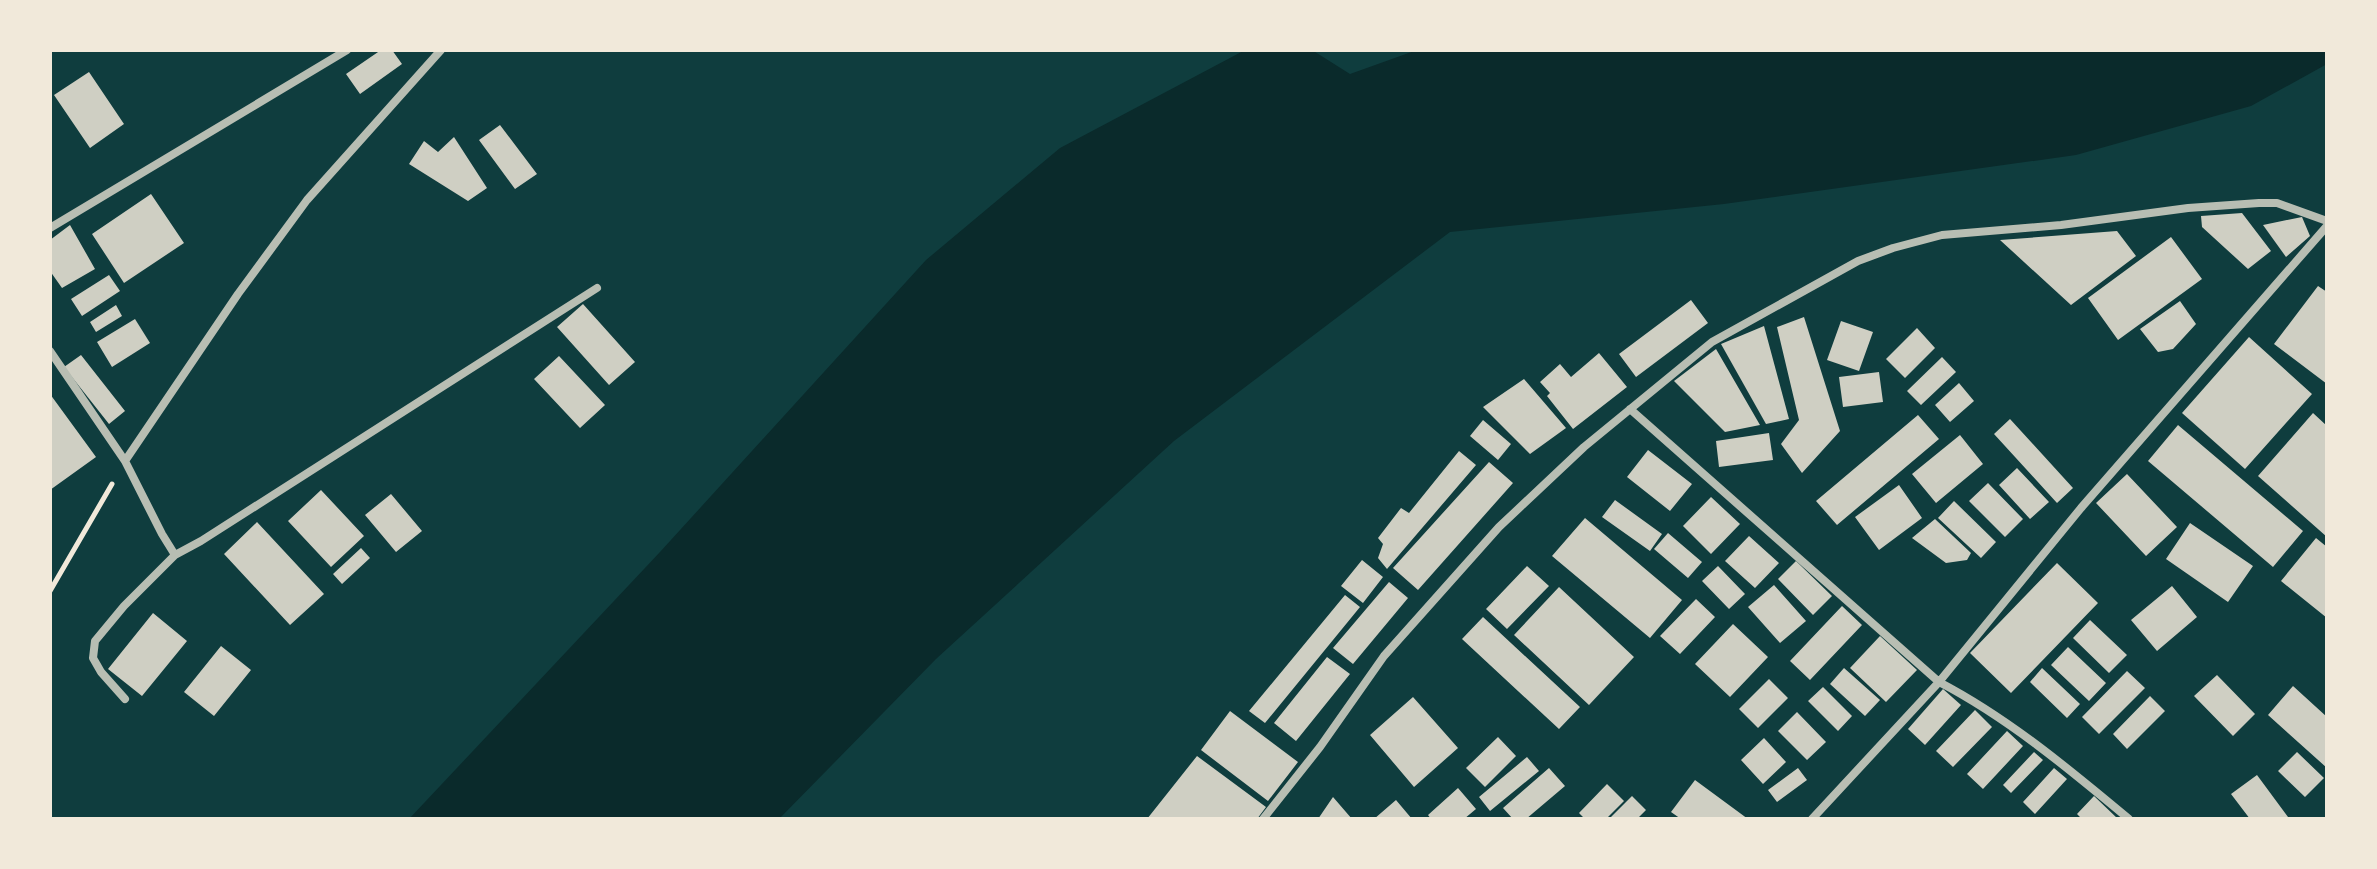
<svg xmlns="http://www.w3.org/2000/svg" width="2377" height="869" viewBox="0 0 2377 869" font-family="Overpass,sans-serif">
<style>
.water{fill:#0a2a2b}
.building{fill:#cfcfc3}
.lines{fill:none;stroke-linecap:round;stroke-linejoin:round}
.path{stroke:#f1e9da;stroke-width:5}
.minor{stroke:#b8beb3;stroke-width:8}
</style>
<rect width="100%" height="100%" fill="#0f3d3e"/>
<path class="water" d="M1245,50h67l38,24 67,-24h910v14l-76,42 -175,49 -352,49 -274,28 -276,209 -238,218 -157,160h-370l251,-267 266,-292 134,-112z"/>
<path class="building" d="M381,50h11l10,14 -42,30 -14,-20z
M89,72l35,52 -34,24 -36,-53z
M500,125l37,49 -22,15 -36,-49z
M454,137l33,51 -19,13 -59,-37 15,-23 14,11z
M151,194l33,49 -60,40 -32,-49z
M2242,213l29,38 -23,18 -46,-42 -1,-11z
M2302,217l8,19 -24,21 -23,-32z
M70,225l25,44 -33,19 -12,-17v-31z
M2117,231l19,25 -65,49 -71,-65z
M2171,237l31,42 -84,61 -30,-42z
M109,275l11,16 -38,25 -11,-17z
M2318,286l9,6v92l-53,-40z
M1691,300l17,23 -72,54 -17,-23z
M2180,301l16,23 -23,25 -15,3 -18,-23z
M583,304l52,58 -26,23 -52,-58z
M116,305l6,11 -26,16 -6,-10z
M1804,317l36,114 -38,42 -21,-29 18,-24 -22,-93z
M135,319l15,24 -38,24 -15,-25z
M1841,321l32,11 -14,39 -32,-11z
M1764,326l25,93 -23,5 -45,-80z
M1917,328l18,20 -30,30 -19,-19z
M2249,337l63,57 -67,75 -63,-56z
M1716,349l44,76 -35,7 -51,-51z
M1599,353l28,34 -54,42 -26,-33 3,-3 -10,-11 20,-18 11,13z
M81,355l44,56 -16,13 -45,-57z
M559,356l46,49 -25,23 -46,-49z
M1942,357l14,15 -35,33 -14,-14z
M1879,372l4,30 -40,5 -4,-30z
M1524,379l42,49 -36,26 -47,-47z
M1959,383l15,18 -24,21 -15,-17z
M50,394l46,63 -46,33z
M2313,413l14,13v111l-69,-61z
M1918,415l21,24 -102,86 -21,-24z
M2010,419l63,69 -16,15 -63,-69z
M1483,420l28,24 -13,16 -28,-24z
M2178,425l125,106 -30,36 -125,-106z
M1769,433l4,27 -54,7 -3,-26z
M1960,435l23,29 -47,39 -24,-29z
M1648,450l44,34 -22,27 -43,-34z
M1459,451l17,14 -89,104 -9,-11 5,-14 -5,-6 23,-30 8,5z
M1489,462l24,21 -95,107 -25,-22z
M2017,468l32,34 -19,17 -31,-34z
M2127,474l50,53 -31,29 -50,-53z
M1988,483l35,36 -18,18 -36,-36z
M1899,485l23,33 -43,32 -24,-33z
M321,490l43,46 -33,31 -43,-46z
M391,494l31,37 -26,21 -31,-37z
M1711,497l29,27 -29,30 -28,-28z
M1615,500l47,34 -12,17 -48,-34z
M1954,501l42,41 -15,16 -43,-40z
M1585,518l97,82 -32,38 -98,-82z
M1935,519l36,34 -4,7 -21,3 -34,-25z
M257,522l67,72 -34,31 -66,-71z
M2190,523l63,43 -25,36 -62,-43z
M1668,533l34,29 -14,16 -34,-29z
M1749,536l30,27 -24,25 -30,-27z
M2316,538l11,9v71l-46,-37z
M361,548l9,10 -28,26 -9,-10z
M1362,560l21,17 -20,26 -22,-17z
M1796,561l36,35 -19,19 -35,-36z
M2057,563l41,40 -87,90 -41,-40z
M1527,566l22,20 -42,43 -21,-20z
M1718,566l27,28 -16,15 -27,-28z
M1389,582l19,16 -55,66 -20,-16z
M1774,585l32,36 -26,22 -32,-36z
M2172,586l25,31 -40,34 -26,-31z
M1559,587l75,70 -45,48 -75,-70z
M1345,595l15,12 -95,116 -16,-12z
M1696,599l19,18 -35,37 -20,-18z
M1842,606l20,19 -52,55 -20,-19z
M153,613l34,28 -45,55 -34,-27z
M1483,617l97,90 -21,22 -97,-90z
M2090,620l37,35 -18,18 -36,-35z
M1733,624l35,33 -38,40 -35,-33z
M1880,636l37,34 -31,32 -36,-34z
M221,646l30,24 -37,46 -30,-24z
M2068,647l38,36 -17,18 -38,-36z
M1327,657l23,17 -54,67 -22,-18z
M1844,668l36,32 -15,16 -35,-32z
M2042,668l38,36 -13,14 -37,-36z
M2127,671l18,17 -46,46 -17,-17z
M2217,675l38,39 -22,22 -39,-40z
M1769,679l19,19 -30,30 -19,-19z
M2293,686l34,31v51l-59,-53z
M1823,687l29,29 -14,15 -30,-30z
M1943,689l18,16 -36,40 -17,-16z
M2150,696l15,15 -38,38 -14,-15z
M1413,697l45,51 -44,39 -44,-52z
M1975,710l17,17 -39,40 -17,-16z
M1230,711l68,51 -30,39 -67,-51z
M1797,712l29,30 -19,18 -29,-29z
M2007,731l16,15 -40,43 -16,-15z
M1498,737l18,19 -31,31 -19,-19z
M1764,738l22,24 -23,22 -22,-24z
M2034,752l9,8 -32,33 -8,-8z
M2297,752l27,26 -19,19 -27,-26z
M1197,756l69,51 -9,12h-110z
M1527,757l12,14 -49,40 -11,-14z
M1549,768l16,18 -39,33h-13l-10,-11z
M1798,768l9,12 -30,22 -9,-12z
M2054,768l13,11 -32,35 -12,-12z
M2257,775l31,42 -3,2h-35l-19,-25z
M1695,780l53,39h-67l-10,-7z
M1607,784l17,17 -18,18h-21l-6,-6z
M1458,788l18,21 -12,10h-33l-3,-4z
M1632,796l14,14 -9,9h-28z
M2094,796l24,23h-36l-5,-5z
M1333,797l19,22h-34z
M1396,800l16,19h-38z"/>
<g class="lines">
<path class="path" d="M50,591l62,-107"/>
<path class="minor" d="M50,228l297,-178
M50,351l75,110 37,73 13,21 26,-14 396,-253
M1630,409l309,273c69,36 130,87 190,137
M125,461l113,-167 69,-94 134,-150
M125,699l-24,-27 -8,-14 2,-17 29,-35 51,-51
M1263,819l57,-72 64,-91 115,-129 85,-80 128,-105 146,-81 35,-13 49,-13 119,-10 127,-17 71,-5h18l50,18
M1812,819l127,-137 142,-174 246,-282"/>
</g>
<rect width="2377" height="869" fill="none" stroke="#f1e9da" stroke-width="104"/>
</svg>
